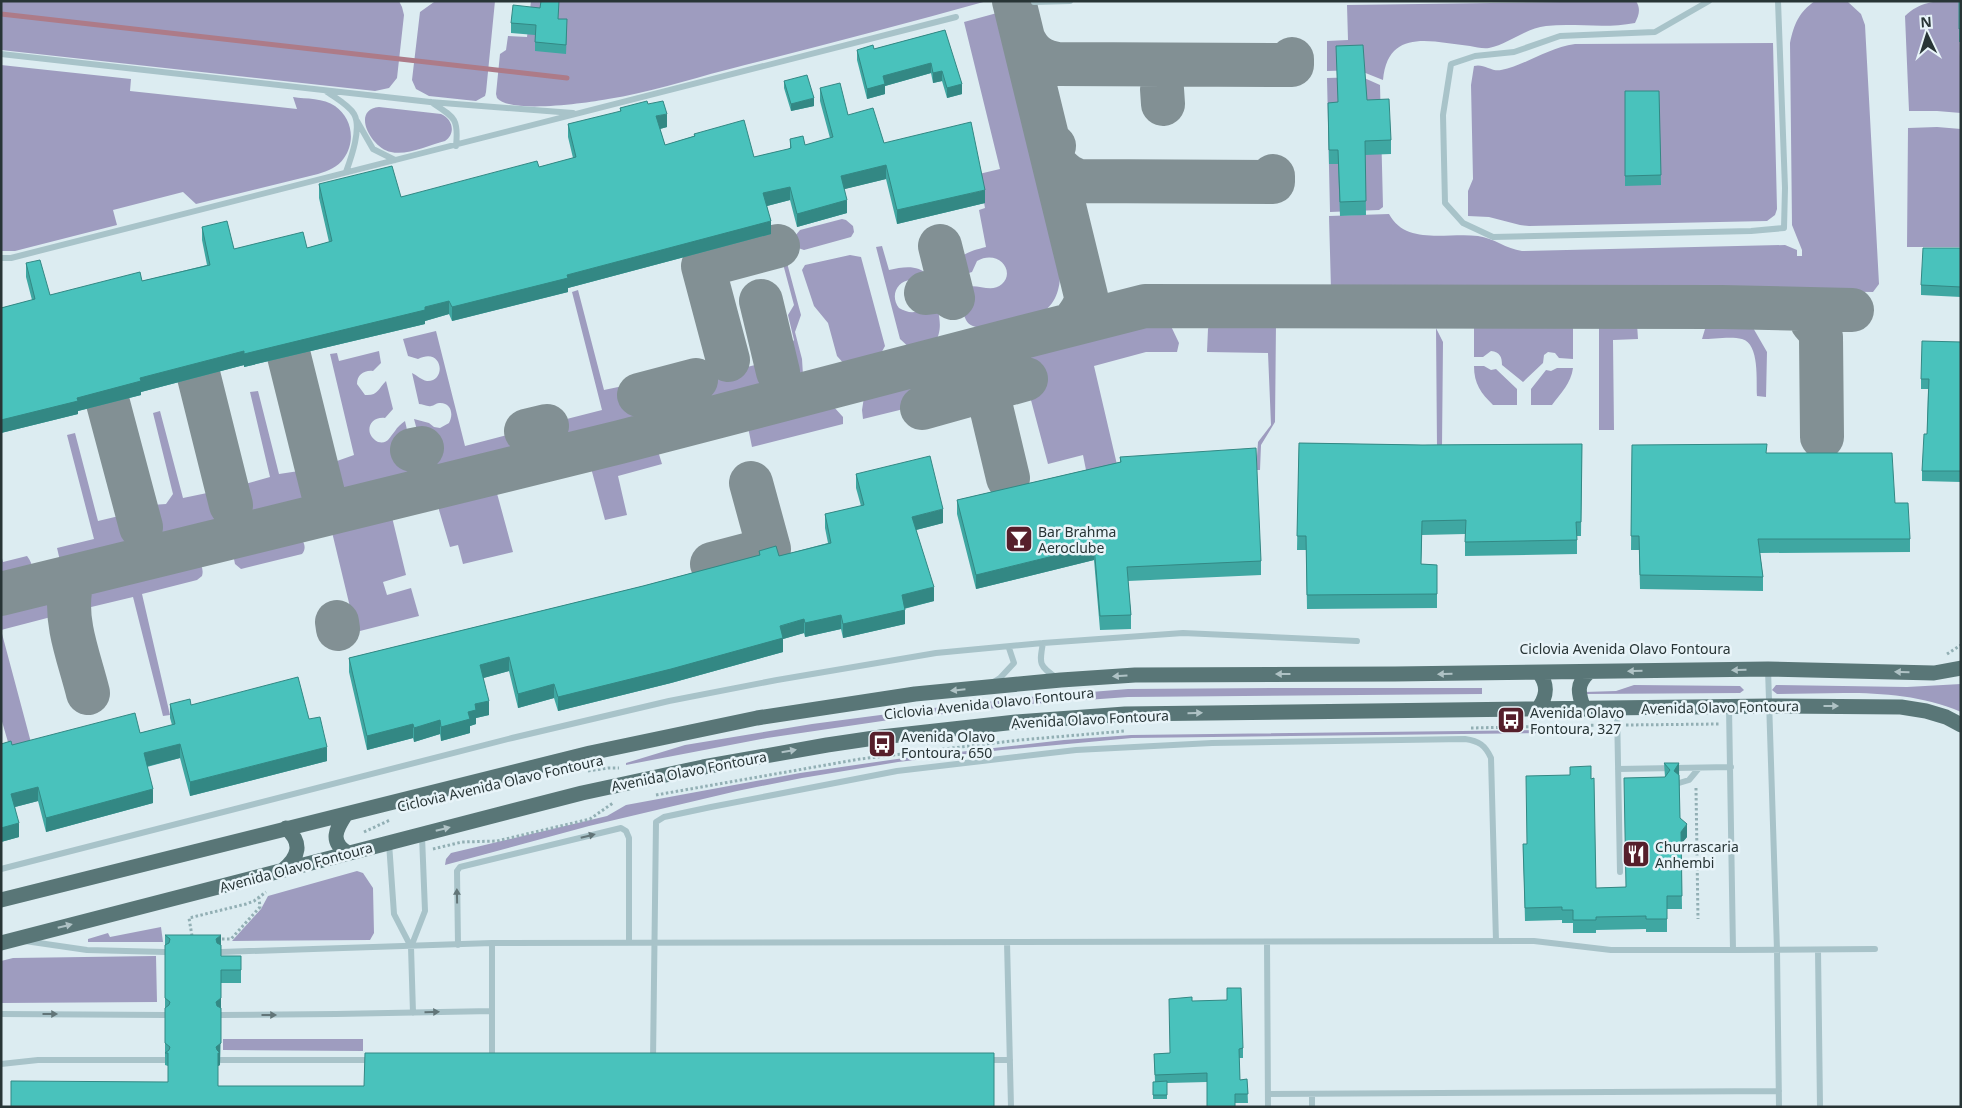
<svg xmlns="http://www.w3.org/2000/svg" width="1962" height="1108" viewBox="0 0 1962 1108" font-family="'Noto Sans',sans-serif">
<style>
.green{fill:#9e9cbf}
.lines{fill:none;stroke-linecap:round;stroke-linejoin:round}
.stream{stroke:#ad7b88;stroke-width:5}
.taxiway{stroke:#829094;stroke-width:44}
.path{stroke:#92afb4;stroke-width:3;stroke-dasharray:2.5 2.5;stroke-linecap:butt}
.lane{stroke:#a8c3c9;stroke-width:6}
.primary{stroke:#597677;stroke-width:15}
.wall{fill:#3fa7a2}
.shaded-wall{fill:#338884}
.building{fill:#49c2bc;stroke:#338884}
.oneway{fill:#afc2c5}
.oneway2{fill:#627578}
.labels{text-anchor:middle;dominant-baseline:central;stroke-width:5;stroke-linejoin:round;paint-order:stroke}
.poi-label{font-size:14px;fill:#283536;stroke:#e8f4f9;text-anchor:start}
.street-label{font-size:14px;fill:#283536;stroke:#e8f4f9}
</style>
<rect width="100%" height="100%" fill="#dcecf1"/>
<path class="green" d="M1,1h398l3,6 2,8 -7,63 -8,10 -14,3 -374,-41z
M450,1h45l-9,91 -1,4 -9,5 -47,-5 -13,-7 -4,-9 8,-68 14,-10z
M531,1h456c-87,24 -174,47 -261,69 -39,10 -78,23 -118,29 -21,4 -98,15 -111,-1l-1,-4 4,-40 6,-4 2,-14 19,1z
M1636,1c5,8 3,14 -1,22 -30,6 -59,0 -89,3 -20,2 -37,18 -57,22 -6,1 -13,-1 -19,-2 -38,-4 -82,-19 -87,34l-25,-10 -31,1v-30l21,-1 -1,-35z
M1815,1l33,1 13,12 4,11 14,259 -6,8 -168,-2 -374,-1 -2,-73 60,-2c17,32 59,18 89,22 16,2 28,13 44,15l263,-6 12,5v6h5v-6l-10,-25 -2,-182c4,-19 9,-31 25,-42z
M1959,1l2,112 -24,-2h-28l-4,-95c17,-16 32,-15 54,-15z
M997,13l63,253c1,19 -2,37 -20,48 -16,4 -64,25 -74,6 -4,-8 -5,-19 -8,-27 13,-16 31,3 44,-9 14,-13 -4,-35 -25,-23l-5,11 -16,5 -3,-1c-2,-20 17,-25 33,-29l-7,-37 6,-2 -6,-34 21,-5 -36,-147z
M1773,43l4,166 -2,6 -8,6 -238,5 -9,-1 -31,-8 -21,-1v-25l5,-12 -2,-94 3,-19c9,-3 18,6 27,4 25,-5 46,-22 74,-26z
M1,65l130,14 -1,12 167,18 -4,-12c13,2 31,1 42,9 17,12 21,35 9,52 -6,9 -16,13 -26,16l-122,30 -13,-12 -70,18 4,15 -102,26h-14z
M1362,77l18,8 3,122 -4,3 -49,2 -3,-134z
M379,107l62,7c12,5 15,20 4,27 -16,4 -38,15 -54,11 -19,-3 -41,-42 -12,-45z
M1937,127l24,2v118h-54l1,-119z
M842,219l4,1 7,6 1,6 -3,5 -47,13 -6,-2 -3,-12 5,-6z
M779,233l22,82 -6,17 7,27 1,16 -2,3c-13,-10 -18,-26 -7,-38l-6,-25 6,-10 -19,-71z
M882,246l7,24c15,-3 28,-6 40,6l1,7 -8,2c-16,-14 -36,6 -23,23 12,7 23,6 28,-9h8c4,14 9,32 -1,44l-23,6 -11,-10 -24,-92z
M850,255l11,2 24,89 -6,11 -33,9 -9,-10 -9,-33 -14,-17 -12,-36 3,-5z
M578,290l26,100 19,-4 11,2 5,9 3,13 -9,12 -74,20 -8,-9v-10l51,-13 -30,-118z
M1147,322h22l10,21 -2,9h-31l-52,14 24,103 -31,6 -4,-20 -35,9 -29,-109z
M1210,323h66l-1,99 -14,23 -1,25h-4l2,-28 13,-17 -3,-72 -61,-1 1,-23z
M1474,323h99v36l-14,-1 -4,-5 -7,-1 -4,3 -1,8 -20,19 -21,-17c0,-8 -2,-13 -11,-14l-8,6h-9z
M1599,324h38l1,15 -25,1 1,90h-15z
M1713,324l39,2 15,26 -1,45 -9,-1c-1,-15 3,-52 -15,-57 -10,-3 -29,0 -40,0l3,-10z
M1436,328l7,14 -1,105h-5z
M436,331l29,115 50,-13 8,5c2,6 1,9 -2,13l-81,22h-9l-3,-2 -14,-52 15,4 5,4 6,1 9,-5c5,-9 2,-21 -10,-20 -3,0 -5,3 -8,3 -3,1 -9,-2 -12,-2l-7,-31c5,2 9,7 15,8 20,1 16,-35 -9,-22l-10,-3 -5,-17z
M379,351l2,12 -8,8c-9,-1 -16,4 -16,13l8,11c13,1 13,-6 21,-14l7,28 -8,9c-16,-2 -22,16 -7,24 10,2 11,-4 17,-11 2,-4 6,-7 10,-10l12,53 -5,6 -65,16c-11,-6 -16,-24 -10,-35l17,-6 -24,-101 7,-1 2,8z
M736,358l3,11 24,-6 2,13 -5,12 -50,13c-12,-6 -16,-18 -12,-31l8,-5z
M1474,366h10l7,4 5,-1 21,20v16h-24c-12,-12 -19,-21 -19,-39z
M1557,368h16c-2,15 -12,25 -21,37h-21v-16l15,-19 5,1z
M913,384l7,21 -57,14 -1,-9 2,-13z
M258,391l21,83 20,-3c10,7 11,25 6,35l-49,13 -8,-7 -3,-28 25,-7 -20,-85z
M833,406l10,11v7l-91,23 -4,-20z
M160,411l23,87 24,-5c11,6 16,26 9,36l-54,15c-14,-3 -15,-20 -15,-33l5,-6 14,-1 7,-10 -20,-81z
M75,433l23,88 21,-5 8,2c6,12 8,22 3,35l-68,16 -5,-21 37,-9 -27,-104z
M658,451l4,13 -44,12 9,39 -22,5 -14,-52z
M490,488l6,3 2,6 15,55 -50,12 -5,-19 -8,2 -11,-37v-6l3,-4z
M391,513l15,62 -23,7 4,13 24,-7 8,28 -63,16 -25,-104z
M294,535c9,2 14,12 8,19l-61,15 -6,-5 -2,-10 3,-5z
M1,555l2,7 24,-6c5,6 7,14 4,21l-30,4z
M197,559c4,5 7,10 5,17l-5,4 -55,14 28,121 -7,1 -30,-119 -46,11 -3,-4 -3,-9 6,-9z
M50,596c6,5 7,15 1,21l-50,13 32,120 -21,6 -11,-38v-110z
M1961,684v28c-58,-25 -123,-18 -184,-18l-5,-4 4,-5 131,2z
M1634,685l106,1 4,4 -4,3 -156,1v-2l32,-1z
M1282,688h200v6l-354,3 -97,7 -131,15 -1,-7 130,-15 99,-8z
M888,714l1,6 -122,18 -141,27v-2l59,-18 127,-21z
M1546,730v3l-414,5 -130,12 -104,12 -96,16 -65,13 -148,35 -144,39 1,-6 5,-6 156,-37 19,-11 174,-32 97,-14 167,-19 67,-5z
M357,871l6,2 10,15 1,45 -4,7 -138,1 29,-32 7,-13z
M161,927l2,15h-75v-3l20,-6 2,4z
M156,956l1,46 -156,1v-42l12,-3z
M223,1039h140v12l-140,-1z"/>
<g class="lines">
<path class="stream" d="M1,14l566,64"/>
<path class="taxiway" d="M1014,1l72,295c0,12 -7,19 -14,28
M1023,38c7,16 18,24 35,26l234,1v-6
M1162,89l1,15
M1054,146c-6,17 9,29 24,35l195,1v-6
M926,293l17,-2 10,7 -13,-52
M761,301l17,71
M1812,322l7,8 2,7 1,100
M289,356l36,145
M728,360l-25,-94 75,-20
M199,377l32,128
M987,390l21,88
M639,395l57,-15
M108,403l33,124
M922,408l104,-29
M526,431l21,-5
M412,450l10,-2
M712,564l57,-15 -18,-66
M70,591c-5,34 10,69 18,102
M1,594l619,-152 403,-105 122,-31 577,1 130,3
M337,622l1,7"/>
<path class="path" d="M1947,654l14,-9
M1626,725l94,-1
M1471,728l137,-3
M588,771l20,-3h11
M1696,788l2,131
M656,795l204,-36 160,-19 105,-9
M364,832l26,-12
M433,849l29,-7 35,-1 93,-22 23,-16
M192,936l-3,-18 57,-14 8,-3 12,-9
M217,939h14l29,-32 -1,-9"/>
<path class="lane" d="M1709,1l-54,31 -95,4 -46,16 -39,4 -24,8 -8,51 2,88 18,20 30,14 258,-6 33,-3 1,-40 -7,-187
M1034,2l36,-1
M1,54l429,48 143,11
M326,91c8,6 23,14 28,23 8,14 -3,44 -8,58
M431,102c23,15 28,16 25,44
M357,121l16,28 22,11
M1,258h10l945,-241
M1043,643c-4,21 -4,23 14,35
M1768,669l9,281 2,157
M992,683l8,-5 14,-15 -5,-15
M1617,709l3,163
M1618,769l113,-2
M1679,783l10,-3 10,-12
M389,843l5,71 17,33
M1,869l511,-131 157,-37 108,-21 159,-27 107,-10 140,-10 174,8
M25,941l62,9 78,2
M1007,942l4,165
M1267,942l1,165
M458,945l-1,-74 3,-4 161,-39 5,3 3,7v105
M1733,950l142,-1
M1818,950l2,157
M221,952l271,-9 1042,-2 77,9h122l-4,-243
M413,1013l-2,-66 14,-36 -3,-75
M1,1014l164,1
M221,1015l115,-1 156,-3
M221,1060h150
M986,1060h24
M492,1061v-118
M653,1061l3,-239 8,-5 47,-10 186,-36 179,-21 136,-7 253,-4c14,2 20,6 26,19l5,183
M1,1064l37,-4h127
M1268,1094l511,-3
M1312,1094v13"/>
<path class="primary" d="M1584,709c-6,-16 -8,-25 5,-37
M1537,710c10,-13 12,-24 2,-37
M346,814c-10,15 -17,28 2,39
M283,870c16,-13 20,-27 3,-42
M1,900l589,-147 167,-35 158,-24 146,-14 74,-5 260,-1 373,-5 166,4 27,-5
M1,943l581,-150 121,-26 124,-22 54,-8 135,-15 109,-8 645,-8 131,1 25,4 20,6 15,8"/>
</g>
<path class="wall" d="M1961,1v41h-2v-13z
M559,19l8,10 -1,25 -31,-3v-16l-24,-2v-10z
M945,30l17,64 -15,4 -5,-17 -9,2 -2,-10 -46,13v8l-18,5 -10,-39v-10l17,-1z
M784,81l30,25 -23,5 -7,-23z
M820,88l28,27 36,28 101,60 -88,21 -11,-45 -42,10 3,24 -50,14 -7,-27 -23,6 4,28 -203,54v4l-116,29 -3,-7 -24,7v3l-181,43v-2l-103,27v3l-63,16v3l-77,19v-125l31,-8 -6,-23v-14l24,32 92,-14 65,-16 -5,-25v-13l32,22 73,-1 22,-6 -10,-44v-14l82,13 138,-30 34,-9 -5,-21v-13l52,-12v-4l28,-4 19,23 -7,2 5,16 29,-9v-2l60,23 36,-8v-10l15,6 25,-7 -10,-37z
M1625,91h34l2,94 -36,1z
M1367,100l24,40v14l-26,1 1,60 -26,1 -2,-52h-9l-1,-61z
M1961,248v49l-40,-2v-10z
M1961,342v140l-39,-1v-10l5,-37 1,-45h-7v-10z
M1299,443l123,2 160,-1 -1,92h-4v18l-112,2v-22l-43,1 -1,29 16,1v43l-130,1 -1,-59h-9z
M1632,445l135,8 128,50 15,36v13l-150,1 3,24v14l-123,-2 -1,-39h-8z
M1120,457l141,104v14l-133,6 3,34v14l-31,1 -6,-70 -118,29 -19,-75v-14l163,-38z
M856,474l87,49 -27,7 18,71 -30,8 1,15 -62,14 -2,-9 -36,8 -1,-4 -21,6v13l-112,31 -113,28 -4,-13 -36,10 -9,-37 -26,7 6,37 -13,3v6l-6,2v7l-29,8 -1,-7 -26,8 -1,-4 -46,12 -18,-78v-14l294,-72 116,-31v-4l20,5 49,-13 -3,-15v-14l36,-8 -5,-18z
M170,704l21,1 118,14 18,42 -137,35 -10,-38 -33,9 6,36 -107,29 -8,-31 -23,6 4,30 -18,5v-98l11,1 128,-12 32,-8 -2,-7z
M1664,763h15l1,55 7,19 -6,7 1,65h-15v23h-21v-3l-50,1v3h-23v-10h-11v-3l-37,1 -2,-77 73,44 30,-1 39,-110z
M165,935l56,21h20v27h-20l-1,82 -2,1v20h146l630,-33 -983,54 157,-25v-16l-3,-1z
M1192,1001l51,47v10h-4l1,22 7,-1 1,24h-13l-28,-21 -40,1v16h-14v-17h2l-1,-28 16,-1z"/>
<path class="shaded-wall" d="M931,63v10l-46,13v8l-18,5v-10l16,-13z
M942,71v10l-9,2v-10z
M962,84v10l-15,4v-10z
M814,98v8l-23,5v-7z
M667,114v13l-11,3v-14z
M886,165v14l-45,11v-14z
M790,187v13l-27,7v-14z
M985,190v13l-88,21v-14z
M847,200v13l-50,14v-13z
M771,221v13l-203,54v4l-116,29v-14l115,-32z
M449,301v13l-24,7v3l-181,43v-13z
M244,351v14l-103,27v3l-63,16v3l-77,19v-13l139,-42z
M943,509v14l-31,8v-14z
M1094,546v14l-118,29v-14z
M934,587v14l-32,8v-14z
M905,610v14l-62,14v-14z
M841,615v14l-36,8v-14z
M804,619v14l-21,6v13l-112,31 -113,28v-14z
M509,657v14l-29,8v-14z
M554,684v14l-36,10v-14z
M489,701v14l-13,3v6l-6,2v7l-29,8v-14l27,-15 7,-8z
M440,720v14l-26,8v-14z
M413,724v14l-46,12v-14z
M180,744v14l-36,9v-14z
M327,747v14l-137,35v-14z
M1679,763v13l-5,-5z
M38,787v14l-27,7v-14z
M153,789v14l-107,29v-14z
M19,823v14l-18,5v-14z
M1687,824v13l-6,7v-12z
M221,935v12l-5,5v-13z
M221,998v12l-5,5v-13z
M221,1008l-1,57 -2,1 -2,-19z"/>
<path class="building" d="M541,1h18l-1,18h9l-1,26 -31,-3 1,-17 -25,-2 2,-18 27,3z
M1959,1h2v27l-2,1z
M945,30l17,54 -15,4 -5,-17 -9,2 -2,-10 -48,13 2,8 -18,5 -10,-39 16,-5 1,4z
M1363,45l4,55 22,-1 2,41 -26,1 1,60 -26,1 -2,-52h-9l-1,-47 10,-1 -2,-56z
M807,75l7,23 -23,6 -7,-23z
M840,83l8,32 25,-7 11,35 87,-21 14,68 -88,20 -11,-45 -45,11 6,24 -50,14 -7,-27 -27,6 8,28 -204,54 1,3 -116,29 -3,-6 -24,6v3l-181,44v-3l-104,27 1,3 -64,17 1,3 -77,19v-112l34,-9 -9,-36 14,-3 10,35 90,-23 2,9 68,-16 -8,-38 25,-6 7,28 69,-17 4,16 25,-7 -13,-57 73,-18 9,31 136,-36 2,6 37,-10 -8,-33 53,-13 -1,-3 27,-7 1,3 15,-3 4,13 -11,2 9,29 30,-9 -1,-2 50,-14 10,37 34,-8 3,-1 -1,-9 13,-3 2,9 28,-8 -13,-49z
M1625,91h34l2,84 -36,1z
M1923,248h38v39l-40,-2z
M1922,341l39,1v129h-39l2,-37h3l2,-55h-8z
M1299,443l123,2 160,-1 -1,78h-5l1,18 -112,2 1,-22 -44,1 -1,43 16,1v29l-130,1 -1,-59h-9z
M1767,444l-1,9h126l3,50h13l2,36h-152l5,38 -123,-2 -1,-39h-8l1,-91z
M1256,448l5,113 -134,6 4,48 -31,1 -6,-70 -118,29 -19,-75 164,-38 -1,-5z
M930,456l13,53 -31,8 22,70 -32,8 3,15 -62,14 -2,-9 -36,8 -1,-4 -24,7 3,12 -112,31 -113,28 -4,-13 -36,10 -9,-37 -29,8 9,36 -14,3 1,6 -8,2 2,7 -29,8 -1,-7 -26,8 -1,-4 -46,12 -18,-78 294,-72 117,-31 -1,-4 17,-5 3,10 52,-13 -6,-29 39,-9 -8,-31z
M298,677l11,42 11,-2 7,30 -137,35 -10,-38 -36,9 9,36 -107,29 -8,-31 -27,7 8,29 -18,5v-84l10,-3 1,4 123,-32 5,20 35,-9 -5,-20 20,-5 1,6z
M1664,763h15l-5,8 5,4 1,43 7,6 -6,8 1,64h-15v23h-21v-3l-50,1v3h-23v-10h-11v-3l-37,1 -2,-64h4l-1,-68 44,-1v-8l21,-1v13l3,-1 2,110 30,-1 -2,-109 41,-1 5,-7z
M165,935h56l-5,4 1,4 4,2v11h20v14h-20v28l-5,4 1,4 4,2v35l-5,4 1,3 3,3h-2v33h146l1,-33h629v54h-983v-26l157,1v-29h-3l4,-3 1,-3 -5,-4v-35l4,-3 1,-3 -5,-4v-53l4,-2 1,-4z
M1227,988h14l2,60 -4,1 1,31 7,-1 1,15h-13v13h-28v-34l-52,2 -1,-21 16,-1 -1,-54 23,-2v4l35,-1z
M1167,1081v14h-14v-13z"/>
<defs><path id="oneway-solid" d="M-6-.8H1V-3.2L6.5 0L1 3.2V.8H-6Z" transform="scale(1.25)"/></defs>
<g class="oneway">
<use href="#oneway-solid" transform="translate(1739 670) rotate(179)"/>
<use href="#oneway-solid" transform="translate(1635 671) rotate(179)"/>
<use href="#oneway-solid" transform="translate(1902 672) rotate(-178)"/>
<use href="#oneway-solid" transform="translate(1283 674) rotate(-180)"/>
<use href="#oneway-solid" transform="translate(1445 674) rotate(179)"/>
<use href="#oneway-solid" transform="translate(1120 676) rotate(176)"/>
<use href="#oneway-solid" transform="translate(958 690) rotate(174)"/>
<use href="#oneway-solid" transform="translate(1831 706)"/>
<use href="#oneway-solid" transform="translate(1195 713) rotate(-1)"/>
<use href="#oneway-solid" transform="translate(789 751) rotate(-10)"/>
<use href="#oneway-solid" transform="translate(443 829) rotate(-14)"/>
<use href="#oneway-solid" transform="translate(65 926) rotate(-14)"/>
</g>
<g class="oneway2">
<use href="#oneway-solid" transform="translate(588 836) rotate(-14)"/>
<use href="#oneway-solid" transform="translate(457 896) rotate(-91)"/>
<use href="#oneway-solid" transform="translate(432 1012) rotate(-2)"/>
<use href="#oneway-solid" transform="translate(50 1014)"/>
<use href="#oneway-solid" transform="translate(269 1015)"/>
</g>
<defs>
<g id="bar-square" transform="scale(1.4375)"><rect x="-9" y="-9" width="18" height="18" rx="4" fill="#561f2b" stroke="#e8f4f9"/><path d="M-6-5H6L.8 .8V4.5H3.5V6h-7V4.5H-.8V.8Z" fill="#fff"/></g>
<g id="bus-square" transform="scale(1.4375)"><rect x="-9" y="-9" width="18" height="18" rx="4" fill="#561f2b" stroke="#e8f4f9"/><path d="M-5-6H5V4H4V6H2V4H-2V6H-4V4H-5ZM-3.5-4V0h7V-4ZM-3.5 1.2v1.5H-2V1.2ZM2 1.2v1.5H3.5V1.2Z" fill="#fff"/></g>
<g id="restaurant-square" transform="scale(1.4375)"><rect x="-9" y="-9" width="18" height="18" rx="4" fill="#561f2b" stroke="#e8f4f9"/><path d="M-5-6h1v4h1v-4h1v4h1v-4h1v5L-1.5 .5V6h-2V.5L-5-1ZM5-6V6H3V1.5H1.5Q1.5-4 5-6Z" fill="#fff"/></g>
</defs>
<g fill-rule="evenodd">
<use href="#bar-square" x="1019" y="539"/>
<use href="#bus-square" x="1511" y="720"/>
<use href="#bus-square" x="882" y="744"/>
<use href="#restaurant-square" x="1636" y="854"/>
</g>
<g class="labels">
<g class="poi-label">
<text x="1038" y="531">Bar Brahma<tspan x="1038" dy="16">Aeroclube</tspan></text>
<text x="1530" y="712">Avenida Olavo<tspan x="1530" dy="16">Fontoura, 327</tspan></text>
<text x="901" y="736">Avenida Olavo<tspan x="901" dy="16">Fontoura, 650</tspan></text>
<text x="1655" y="846">Churrascaria<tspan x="1655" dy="16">Anhembi</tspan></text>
</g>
<g class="street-label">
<text x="1625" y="648">Ciclovia Avenida Olavo Fontoura</text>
<text transform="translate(989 703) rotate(-6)">Ciclovia Avenida Olavo Fontoura</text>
<text transform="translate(1720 707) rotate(-1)">Avenida Olavo Fontoura</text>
<text transform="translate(1090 719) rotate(-3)">Avenida Olavo Fontoura</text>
<text transform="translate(689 771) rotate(-11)">Avenida Olavo Fontoura</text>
<text transform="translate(500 783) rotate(-13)">Ciclovia Avenida Olavo Fontoura</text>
<text transform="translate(296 867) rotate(-15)">Avenida Olavo Fontoura</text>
</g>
</g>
<rect width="1962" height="1108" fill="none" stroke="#283536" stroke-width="5"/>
<g transform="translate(1927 35) rotate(356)" stroke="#e8f4f9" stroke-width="4" paint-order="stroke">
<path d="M0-4L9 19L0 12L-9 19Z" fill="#283536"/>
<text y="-8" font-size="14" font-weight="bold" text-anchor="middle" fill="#283536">N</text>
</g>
</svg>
